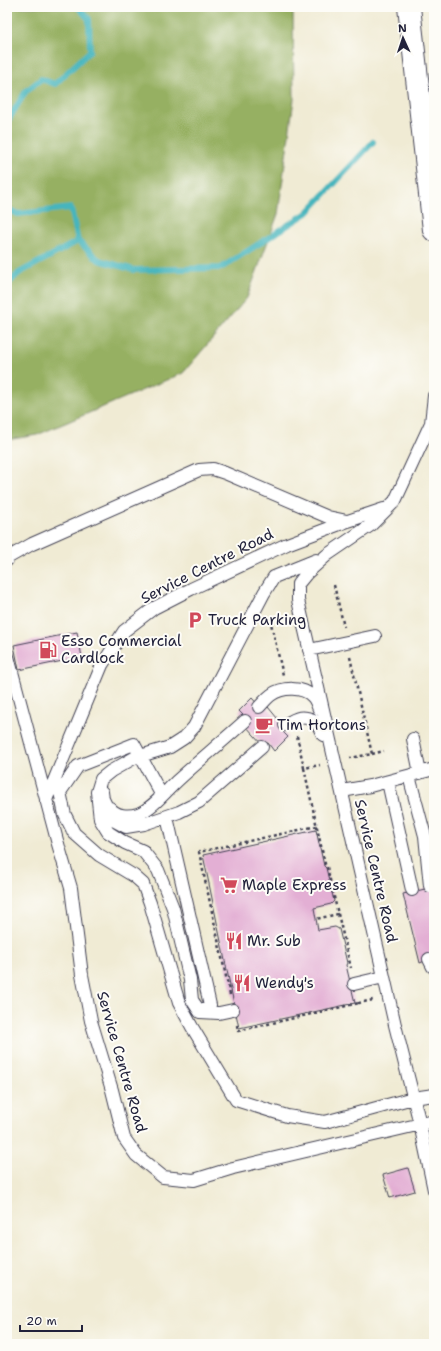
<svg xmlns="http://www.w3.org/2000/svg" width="441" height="1351" viewBox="0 0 441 1351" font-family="'Shantell Sans',sans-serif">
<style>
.forest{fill:#96b062;stroke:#5c694e}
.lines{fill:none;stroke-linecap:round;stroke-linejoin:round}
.stream{stroke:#46b5bd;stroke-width:6}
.building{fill:#e3afd4}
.lane-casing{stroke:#414052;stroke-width:14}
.highway-casing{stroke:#414052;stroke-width:24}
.path{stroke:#414052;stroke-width:2.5;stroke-dasharray:3 3;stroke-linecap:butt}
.lane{stroke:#fff;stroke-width:12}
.highway{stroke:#fff;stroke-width:22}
.labels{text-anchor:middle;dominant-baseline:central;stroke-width:4;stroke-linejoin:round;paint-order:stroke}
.street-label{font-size:15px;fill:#22223b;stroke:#fdfcf7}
.poi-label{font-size:15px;fill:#22223b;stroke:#fdfcf7;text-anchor:start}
</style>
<rect width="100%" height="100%" fill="#fdfcf7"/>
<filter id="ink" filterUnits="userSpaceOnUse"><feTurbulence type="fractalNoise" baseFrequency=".025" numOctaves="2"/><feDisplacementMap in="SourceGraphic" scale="8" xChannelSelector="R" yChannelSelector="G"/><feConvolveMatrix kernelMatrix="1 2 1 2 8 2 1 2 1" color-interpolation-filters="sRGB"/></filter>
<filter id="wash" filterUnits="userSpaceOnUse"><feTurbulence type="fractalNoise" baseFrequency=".012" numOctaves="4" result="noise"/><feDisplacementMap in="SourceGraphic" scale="16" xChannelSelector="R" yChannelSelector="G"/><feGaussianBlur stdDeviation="0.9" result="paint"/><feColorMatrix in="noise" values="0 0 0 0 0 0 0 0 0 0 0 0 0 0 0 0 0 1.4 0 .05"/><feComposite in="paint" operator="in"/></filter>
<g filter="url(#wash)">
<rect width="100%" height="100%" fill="#f0ebd4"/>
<path class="forest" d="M7,7h286l1,92 -16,115 -31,84 -64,75 -146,62 -30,5z"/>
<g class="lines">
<path class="stream" d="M7,122l19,-31 15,-12 14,5 35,-33 -1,-32 -11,-12
M7,209l11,5 53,-6 7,33 21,19 35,10 87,-2 86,-55 66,-71
M7,285l12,-12 59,-32"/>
</g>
<g id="blocks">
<path class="building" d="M77,632l5,25 -63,13 -5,-25z
M252,698l8,9h8l14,17 -1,6 7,7 -14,14 -6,-8 -6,1 -16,-18 1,-7 -8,-8z
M316,830l8,36 2,2 8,33 -3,3 -17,4 4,22 17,-3 4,2 8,34 -1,2 9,38 -116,25 -36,-173z
M434,887v73l-5,-1 -9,4 -17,-69z
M408,1168l7,23 -25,7 -7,-23z"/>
</g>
</g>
<g filter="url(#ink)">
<use href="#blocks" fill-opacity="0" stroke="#414052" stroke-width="1"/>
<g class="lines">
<g class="lane-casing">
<path id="lane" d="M434,396l-3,27 -36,78 -24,24 -44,30 -20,18 -9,11v16l97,425 25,99 14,66
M7,560l2,-3 23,-13 167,-74 14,-1 12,4 103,44 19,4
M309,650l66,-14
M7,653l51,191 13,44 11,87 9,46 21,69 12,48 12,17 27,22 31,3 39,-12 201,-47
M259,707c4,-4 8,-9 12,-12 11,-8 32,-9 42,2 3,3 4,8 6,12
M285,725c12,-8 17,-10 31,-4l7,14
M413,739l7,34
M409,776l16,60 5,50
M388,782l24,108
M342,791l28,-5 64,-17
M102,792l1,7 10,21 13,7 18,-3 35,-12 20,-10 63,-55
M162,796l-28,-52 -56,22 -18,26 5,23 9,18 25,22 35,21 9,8 7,19 29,100 13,24 44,73 51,16 38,6 88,-24 21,-3
M46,800l56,-135 22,-34 30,-23 37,-19 96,-45 61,-23 36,-12
M110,808c6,8 18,9 28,6 15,-6 28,-23 40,-34 22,-20 45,-39 67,-59
M167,817l43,188 -10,7
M429,959l4,8
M354,984l30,-7
M233,1010l-14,3 -19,-1 -8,-12 -2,-20 -17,-72 -15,-38 -15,-19 -18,-8 -17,-11 -8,-13 -3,-27 4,-13 10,-8 23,-13 36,-11 14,-9 10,-11 70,-134 10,-16 42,-17"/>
</g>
<g class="highway-casing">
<path id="highway" d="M409,7l25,223"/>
</g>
<path class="path" d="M334,585l10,42
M270,619l13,56
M350,657l22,97 -22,4
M297,736l7,32 16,-3
M372,754l12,-3
M304,768l21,96 2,3 11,47 -22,5
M338,914l13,54
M230,995l-31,-143 118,-26
M359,1002v1l14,-3
M237,1025l1,6 121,-28"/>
<use href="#lane" class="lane"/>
<use href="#highway" class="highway"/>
</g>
</g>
<defs>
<g id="parking-bare" transform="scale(1.38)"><path d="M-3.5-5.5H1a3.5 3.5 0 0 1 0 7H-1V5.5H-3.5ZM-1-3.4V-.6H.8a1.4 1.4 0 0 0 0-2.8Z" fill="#d1495b" stroke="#fdfcf7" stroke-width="2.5" paint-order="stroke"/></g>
<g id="fuel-bare" transform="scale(1.38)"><path d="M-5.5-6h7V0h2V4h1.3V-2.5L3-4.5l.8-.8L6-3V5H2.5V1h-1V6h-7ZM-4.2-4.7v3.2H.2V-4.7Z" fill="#d1495b" stroke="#fdfcf7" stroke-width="2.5" paint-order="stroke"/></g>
<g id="cafe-bare" transform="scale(1.38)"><path d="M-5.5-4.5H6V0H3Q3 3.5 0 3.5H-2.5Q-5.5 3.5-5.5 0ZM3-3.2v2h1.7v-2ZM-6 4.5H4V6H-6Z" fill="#d1495b" stroke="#fdfcf7" stroke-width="2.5" paint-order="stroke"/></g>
<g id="supermarket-bare" transform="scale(1.38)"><path d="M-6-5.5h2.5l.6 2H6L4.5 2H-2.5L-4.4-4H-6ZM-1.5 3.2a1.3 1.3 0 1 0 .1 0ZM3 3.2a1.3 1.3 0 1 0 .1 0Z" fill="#d1495b" stroke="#fdfcf7" stroke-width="2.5" paint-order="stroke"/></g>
<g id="restaurant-bare" transform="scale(1.38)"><path d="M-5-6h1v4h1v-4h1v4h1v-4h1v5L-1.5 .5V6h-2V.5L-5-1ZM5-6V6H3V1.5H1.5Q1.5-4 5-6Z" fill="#d1495b" stroke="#fdfcf7" stroke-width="2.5" paint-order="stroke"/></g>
</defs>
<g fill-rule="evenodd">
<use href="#parking-bare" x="195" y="620"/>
<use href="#fuel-bare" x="48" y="650"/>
<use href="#cafe-bare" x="264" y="725"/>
<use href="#supermarket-bare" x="229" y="885"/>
<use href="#restaurant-bare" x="234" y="941"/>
<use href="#restaurant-bare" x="242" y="983"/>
</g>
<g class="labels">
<g class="street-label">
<text transform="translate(207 566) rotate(-27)">Service Centre Road</text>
<text transform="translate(376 871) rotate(77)">Service Centre Road</text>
<text transform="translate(122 1062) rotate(74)">Service Centre Road</text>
</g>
<g class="poi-label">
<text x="208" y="620">Truck Parking</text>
<text x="61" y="641">Esso Commercial<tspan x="61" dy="17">Cardlock</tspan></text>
<text x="277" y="725">Tim Hortons</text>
<text x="242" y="885">Maple Express</text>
<text x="247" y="941">Mr. Sub</text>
<text x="255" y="983">Wendy's</text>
</g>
</g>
<rect width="441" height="1351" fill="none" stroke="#fdfcf7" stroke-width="24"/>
<g transform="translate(403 38) rotate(357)" stroke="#fdfcf7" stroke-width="3" paint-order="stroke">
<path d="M0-3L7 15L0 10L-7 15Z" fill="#22223b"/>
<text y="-6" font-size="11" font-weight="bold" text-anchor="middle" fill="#22223b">N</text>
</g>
<path d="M20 1325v6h62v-6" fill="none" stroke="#22223b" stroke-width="2"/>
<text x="26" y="1325" font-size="12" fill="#22223b" stroke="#fdfcf7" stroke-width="3" paint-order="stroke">20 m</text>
</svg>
